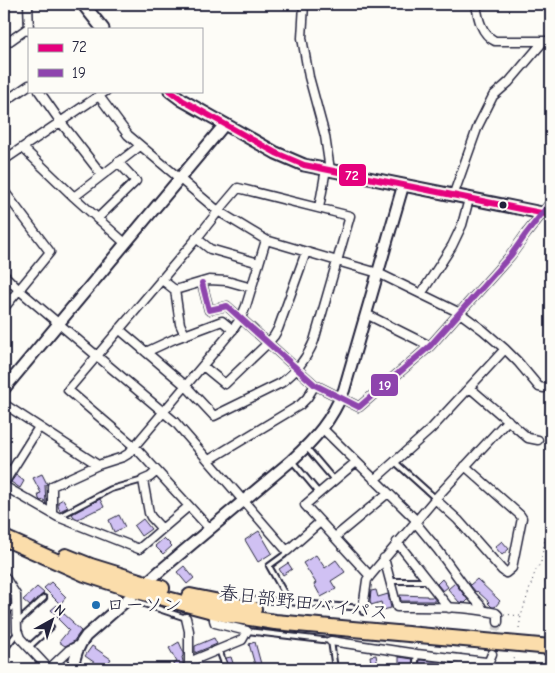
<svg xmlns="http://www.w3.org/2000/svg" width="555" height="673" viewBox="0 0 555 673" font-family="'Comic Neue','Klee One',sans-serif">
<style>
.building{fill:#d0c1f3;stroke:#22223b}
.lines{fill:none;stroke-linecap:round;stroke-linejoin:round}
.minor-tunnel{stroke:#d1d0d1;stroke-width:8;stroke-dasharray:8 4;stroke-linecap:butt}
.service-casing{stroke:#22223b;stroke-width:8}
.minor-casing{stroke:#22223b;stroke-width:11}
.tertiary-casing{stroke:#22223b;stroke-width:14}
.secondary-casing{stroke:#22223b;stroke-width:15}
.trunk-casing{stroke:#22223b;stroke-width:18}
.path{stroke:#22223b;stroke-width:1;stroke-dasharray:1 4;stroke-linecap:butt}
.service{stroke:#fdfcf7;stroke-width:4}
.minor{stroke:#fdfcf7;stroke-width:8}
.tertiary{stroke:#fdfcf7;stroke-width:10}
.secondary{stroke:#fdfcf7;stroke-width:11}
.trunk{stroke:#fbddab;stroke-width:14}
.bus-1-casing{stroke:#fdfcf7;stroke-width:10}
.bus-2-casing{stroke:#fdfcf7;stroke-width:10}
.bus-1{stroke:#e5007d;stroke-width:6}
.bus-2{stroke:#8e44ad;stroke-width:6}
.bus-dot{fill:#22223b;stroke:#fdfcf7;stroke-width:2}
.poi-dot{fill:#1f6fb2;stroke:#fdfcf7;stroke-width:2}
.labels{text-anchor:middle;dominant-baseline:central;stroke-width:5;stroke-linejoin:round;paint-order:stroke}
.street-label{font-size:19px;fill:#22223b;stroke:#fdfcf7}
.poi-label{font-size:19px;fill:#22223b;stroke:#fdfcf7;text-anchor:start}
.line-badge{stroke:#fdfcf7;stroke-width:2}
.badge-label{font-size:14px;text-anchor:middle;font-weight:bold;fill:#fff}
</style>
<rect width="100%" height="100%" fill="#fdfcf7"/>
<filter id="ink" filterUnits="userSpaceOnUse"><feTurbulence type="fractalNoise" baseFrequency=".02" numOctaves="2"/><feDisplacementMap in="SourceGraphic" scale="10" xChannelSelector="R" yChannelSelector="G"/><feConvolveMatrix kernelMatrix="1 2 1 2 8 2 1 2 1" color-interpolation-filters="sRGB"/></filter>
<g filter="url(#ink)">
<path class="building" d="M42,474l5,10 -2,1 1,19 -2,-4 -3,1 -2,-2 -1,-5 3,-1 -8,-15z
M16,475l8,6 -4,7 -9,-6z
M63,499l5,8 -8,4 -2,-5v-4z
M100,499l4,8 -8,4v-1l-18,9 -4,-2 -2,-3z
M119,515l6,12 -11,5 -5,-12z
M143,519l8,10 -10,7 -7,-10z
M259,531l13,22 -14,9 -13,-22z
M164,538l8,8 -9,8 -8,-8z
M502,541l7,8 -7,6 -7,-8z
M316,555l9,13 11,-8 9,12 -14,9 5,8 -15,8 -7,-13 2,-1 -13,-20z
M288,563l4,6 -9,6 -4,-6z
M184,566l10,12 -7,6 -10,-12z
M442,579l6,8 -5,4 -6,-7z
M477,579l23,22 -5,6h-3l-4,-4 1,-1 -12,-11 -1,1 -6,-7z
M51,582l15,15 -6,7 -16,-16z
M455,583l13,17 -3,3 -6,-1 -11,-13z
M37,587l7,6 -6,5h-1l-7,8 -7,-6z
M376,590l2,7 10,-3 3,14 -8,2 -2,-8 -10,3 -1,-5 1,-9z
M4,591l6,8 1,3 -7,6z
M400,595l27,1v1h6l3,4h-35z
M57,605l7,7 -1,1 10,9 -1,1 9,8 -8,11 -8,4 -6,-4 10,-12 -10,-10 1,-1 -9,-9z
M214,638l3,6 -22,9v-7z
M179,642l4,9v5l-1,1 1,5v4l-8,3 -2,-5 4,-2 -8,-14z
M255,642l6,22 -6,1 -6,-21z
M92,646l19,13 -7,10 -19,-13z
M376,655l2,12 -6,1 -2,-12z
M231,657l4,12h-5l-4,-11z
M399,657l14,2 -1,7 -13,-1z
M420,660l20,2 2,1 -2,6h-9l-12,-2z"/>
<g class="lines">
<path class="minor-tunnel" d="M492,654l6,-32"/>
<g class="service-casing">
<path id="service" d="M306,447l28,33
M293,462l26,31
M395,462l40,36
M58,517l53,-28 32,-9
M390,581h37
M287,598l-18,-32 15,-11 3,-4
M129,599l57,19
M245,600h17l101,8v4
M4,616l7,-8 5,-3
M18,622l26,-24
M247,631l84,10 4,28
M29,647l22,-20
M4,650l14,-18
M219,650l7,19
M415,669l2,-15"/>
</g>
<g class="minor-casing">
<path id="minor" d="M28,4l1,27
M304,4l-2,34 7,39 16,59 5,34
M476,4c2,14 5,30 19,37h56
M4,45l24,-17
M39,91l21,30 42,54
M99,96l29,39 90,76 48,29 112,33 82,40 23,17 22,19 13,13 21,25 5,1
M4,102l25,-17
M23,148l51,49 51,46
M4,160l102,-69
M4,191l46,61 -46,56
M453,196l25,-70 15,-30 16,-14 34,-40
M74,197l66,-51
M319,208l7,-39
M97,219l39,-38 -18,-19
M196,238l14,11 49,14
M4,275l15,15 156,132 112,129 33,-29
M161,279l14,11 34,-10 18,1 25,7
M202,283l7,27 18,-4 88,79 44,22 71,-61 81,-91 15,-21 25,-32
M175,290l5,34 5,11
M421,294l31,-48 10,-21 7,-26
M366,314l64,32
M119,329l67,57 28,30 67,-33c15,-11 26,-25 33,-42l36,-125 -112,-28c-14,16 -28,33 -41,50 -43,51 -86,101 -129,152l67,57 75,82
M146,352l28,-13 48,-18 11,9
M203,366l22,18 43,-41 6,-7 4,-7 28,-77
M470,388l58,50 10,2
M4,404l94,61
M323,429l93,91
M209,460l91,-55 7,-7 8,-13
M356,462l-51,43 65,71
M157,471l-7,6 -7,3 6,33 2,4 11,12 27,-23
M374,480l57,-51 74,-80
M4,483l35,-56
M4,486l54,31 81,32 23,-20
M435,499l23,21 44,50 4,3 6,-5 10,-50 -2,-3 -55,-49
M52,513v-27l46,-21 25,-8 5,-3 103,-122 10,-14 5,-12 20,-66
M415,522l23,28 32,44 11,12 2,4
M335,537l53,-44
M397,542l52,66
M384,558l13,49c33,0 67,-1 99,6l2,2v7
M4,576l12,19 1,35 3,8 29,31
M363,608l4,-28 3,-4 65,-77 73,-79
M186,618l3,13v31
M331,641l86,13 69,8 3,-1 3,-7
M49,669l20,-19 10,-5
M188,669l1,-7 53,-22 5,-9 -32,-8 -1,-3v-9
M458,669l3,-10"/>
</g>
<g class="tertiary-casing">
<path id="tertiary" d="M4,389l221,-265
M73,669c1,-13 5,-23 13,-33l75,-66 131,-110c24,-22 39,-39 52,-70l59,-204"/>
</g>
<g class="secondary-casing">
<path id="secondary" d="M83,4l20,25
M170,91l12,9 94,53 28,12 238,48"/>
</g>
<g class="trunk-casing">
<path id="trunk" d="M4,538l81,36 52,17 87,23 51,8 276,25
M66,556l25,10 71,22
M190,596l64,13"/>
</g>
<path class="path" d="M504,614l16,2
M519,628l2,-12 14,-44 6,-10 10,-59
M496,664h16
M495,665l3,4
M512,669l3,-14"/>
<use href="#service" class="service"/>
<use href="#minor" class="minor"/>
<use href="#tertiary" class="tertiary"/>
<use href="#secondary" class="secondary"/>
<use href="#trunk" class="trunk"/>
<g class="bus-1-casing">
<path id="bus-1" d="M170,91l12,9 94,53 28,12 247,50"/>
</g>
<g class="bus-2-casing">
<path id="bus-2" d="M202,283l7,27 18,-4 88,79 44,22 71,-61 81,-91 15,-21 25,-32"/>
</g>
<use href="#bus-1" class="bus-1"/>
<use href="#bus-2" class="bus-2"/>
</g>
</g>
<circle class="bus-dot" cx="503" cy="205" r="4.5"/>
<circle class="poi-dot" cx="96" cy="605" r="5"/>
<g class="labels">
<g class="street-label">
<text transform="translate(304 603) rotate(7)">春日部野田バイパス</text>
</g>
<g class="poi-label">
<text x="106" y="605">ローソン</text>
</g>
</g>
<g class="line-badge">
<rect x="338" y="163" width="29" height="24" rx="5" fill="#e5007d"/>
<rect x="370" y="373" width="29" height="24" rx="5" fill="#8e44ad"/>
</g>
<g class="badge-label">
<text x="352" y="180">72</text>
<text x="385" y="390">19</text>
</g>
<rect width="555" height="673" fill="none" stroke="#fdfcf7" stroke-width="20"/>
<rect x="10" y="10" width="535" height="653" fill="none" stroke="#22223b" stroke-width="2" filter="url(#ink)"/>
<rect x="28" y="28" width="175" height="65" fill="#fdfcf7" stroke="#a5a5ac"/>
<rect x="38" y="44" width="25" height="8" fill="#e5007d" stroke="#a5a5ac"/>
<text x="72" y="52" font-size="15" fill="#22223b">72</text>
<rect x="38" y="69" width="25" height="8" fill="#8e44ad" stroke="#a5a5ac"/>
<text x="72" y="78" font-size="15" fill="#22223b">19</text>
<g transform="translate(52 620) rotate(39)" stroke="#fdfcf7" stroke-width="4" paint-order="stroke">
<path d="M0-4L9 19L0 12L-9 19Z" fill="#22223b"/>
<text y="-8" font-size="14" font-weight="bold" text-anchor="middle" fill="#22223b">N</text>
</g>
</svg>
